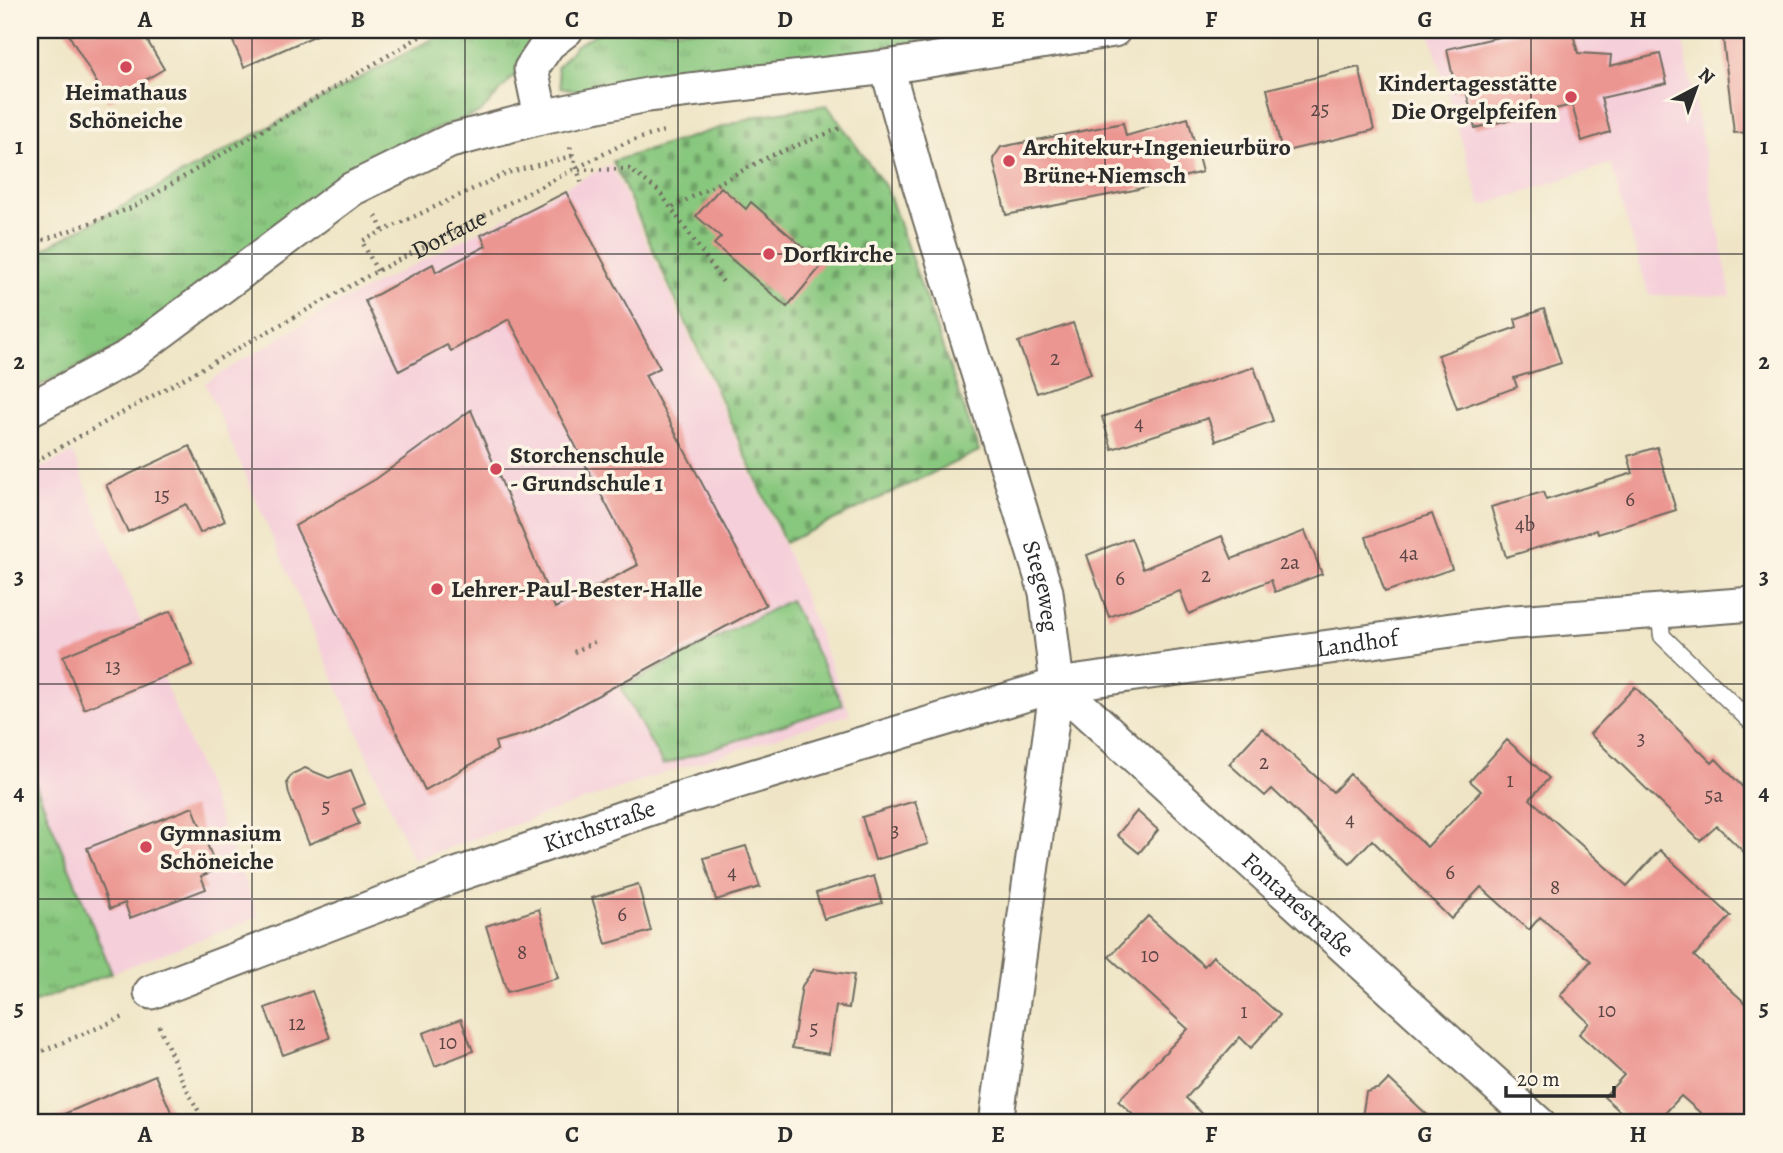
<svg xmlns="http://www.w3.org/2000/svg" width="1783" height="1153" viewBox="0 0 1783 1153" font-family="Alegreya,serif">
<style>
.built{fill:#f5cfda}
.grass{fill:url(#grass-tufts);stroke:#5a7954;stroke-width:2}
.cemetery{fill:url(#cemetery-stones);stroke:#5a7954;stroke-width:2}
.building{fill:#ec9692}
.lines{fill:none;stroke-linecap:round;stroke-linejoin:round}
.lane-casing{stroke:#706c61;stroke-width:19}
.street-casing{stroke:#706c61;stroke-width:37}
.path{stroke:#706c61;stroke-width:4.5;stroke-dasharray:2 5;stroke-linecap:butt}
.lane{stroke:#fff;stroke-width:16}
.street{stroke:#fff;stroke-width:33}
.grid{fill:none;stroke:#2b2b2b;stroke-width:2;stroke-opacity:0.55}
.poi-dot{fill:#d1495b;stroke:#fcf5e5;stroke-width:2.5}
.labels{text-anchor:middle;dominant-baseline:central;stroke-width:7;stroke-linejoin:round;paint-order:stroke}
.number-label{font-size:21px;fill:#5b4645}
.poi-label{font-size:24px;font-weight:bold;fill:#2b2b2b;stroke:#fcf5e5;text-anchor:start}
.street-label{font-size:24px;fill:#2b2b2b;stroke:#fcf5e5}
.neatline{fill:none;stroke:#2b2b2b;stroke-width:2.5}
.grid-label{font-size:23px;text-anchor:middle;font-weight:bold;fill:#2b2b2b}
</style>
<defs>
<pattern id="grass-tufts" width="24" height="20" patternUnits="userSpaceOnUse" patternTransform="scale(1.75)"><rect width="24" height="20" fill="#88c77e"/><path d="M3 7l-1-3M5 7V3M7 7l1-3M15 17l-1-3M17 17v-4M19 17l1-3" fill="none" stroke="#6fa267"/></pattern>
<pattern id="cemetery-stones" width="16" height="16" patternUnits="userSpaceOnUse" patternTransform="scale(1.75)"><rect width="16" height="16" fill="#88c77e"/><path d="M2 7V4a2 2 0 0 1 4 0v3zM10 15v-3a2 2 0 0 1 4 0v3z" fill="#6fa267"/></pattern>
</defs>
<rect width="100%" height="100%" fill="#fcf5e5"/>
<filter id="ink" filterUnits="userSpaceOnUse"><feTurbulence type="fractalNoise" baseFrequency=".0143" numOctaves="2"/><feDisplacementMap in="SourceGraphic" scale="14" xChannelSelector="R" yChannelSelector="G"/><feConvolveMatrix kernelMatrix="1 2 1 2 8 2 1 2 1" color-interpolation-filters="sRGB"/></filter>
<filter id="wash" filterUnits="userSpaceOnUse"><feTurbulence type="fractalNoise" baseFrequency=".00686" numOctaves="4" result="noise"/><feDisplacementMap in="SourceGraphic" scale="28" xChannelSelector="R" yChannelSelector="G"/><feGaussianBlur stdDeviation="1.57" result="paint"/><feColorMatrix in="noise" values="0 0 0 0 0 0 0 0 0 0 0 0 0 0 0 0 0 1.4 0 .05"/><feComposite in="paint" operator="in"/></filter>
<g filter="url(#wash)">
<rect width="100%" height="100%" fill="#efe5c6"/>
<path class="built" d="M1429,30h252l50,266 -82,-1 -39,-131 -129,42z
M611,164l177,391 62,159 -204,65 -233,81 -208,-477 128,-77z
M73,453l186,464 -147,56 -82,-202v-298z"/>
<path class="grass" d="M449,30h107l-76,83 -58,21 -44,22 -261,192 -87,42v-134z
M603,30h393l-413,63 -22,-6 -4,-19 18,-22z
M790,600l53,105 -180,60 -42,-77z
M30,771l82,202 -82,31z"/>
<path class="cemetery" d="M827,105l60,84 92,262 -194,92 -172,-382 148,-46z"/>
<g id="blocks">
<path class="building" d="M66,30h75l23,39 -56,33z
M228,30h100l-84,37z
M1529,30h43l6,23 33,2 -1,11 50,-12 7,29 -66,15 9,34 -28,9 -10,-36 -97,23 -9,-38 -10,2 -9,-43z
M1722,30h31v102l-19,1z
M1359,67l15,63 -92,22 -15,-63z
M1188,118l14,54 -68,18 -128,25 -13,-56 8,-12 122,-24 3,13z
M721,187l25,22 5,-7 72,62 -36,43 -73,-63 7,-7 -25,-21z
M566,192l94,176 -15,7 121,230 -238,128 -33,9 2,8 -72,40 -130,-264 81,-47 95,-69 84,198 83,-43 -129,-246 -58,32 -4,-6 -48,26 -34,-70 68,-37 3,8 50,-26 -5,-11z
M1544,309l17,54 -47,15 3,9 -60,22 -19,-54 79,-28 -2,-8z
M1073,323l18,51 -54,19 -19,-51z
M1254,367l19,54 -57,20 -8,-23 -96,31 -10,-32z
M190,446l35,75 -25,12 -14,-29 -58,28 -22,-47z
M1657,447l19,63 -78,24 -1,-4 -91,27 -15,-50 52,-15 3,8 87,-27 -5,-17z
M1432,514l20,55 -67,23 -19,-55z
M1305,531l17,43 -47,18 -4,-12 -82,34 -9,-23 -71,26 -22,-62 44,-17 12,31 79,-33 10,23z
M171,611l22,54 -109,44 -21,-53z
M1635,687l77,76 4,-4 37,39v63l-36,-35 -17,15 -110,-107z
M1262,728l71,64 17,-18 77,73 54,-56 -11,-10 37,-41 42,38 -19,21 97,87 33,-36 71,66 -37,40 59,54v113h-41l-31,-27 -25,27h-23l-29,-26 20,-22 -45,-41 10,-11 -29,-28 31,-34 -51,-44 -11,13 -48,-43 -30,32 -79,-79 -22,23 -78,-74 -7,7 -36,-32z
M305,768l24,10 22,-8 14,34 -12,5 6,15 -50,20 -20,-50 -2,-12 5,-8z
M915,801l13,43 -53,16 -13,-43z
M193,807l24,63 -16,6 5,13 -76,29 -5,-15 -15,6 -23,-61z
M1137,811l21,19 -19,23 -22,-18z
M746,846l14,41 -44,13 -12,-42z
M874,876l8,27 -58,16 -8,-26z
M638,884l13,47 -45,13 -14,-46z
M539,909l19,69 -51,14 -21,-66z
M1148,916l56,50 9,-10 67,59 -29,33 -11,-11 -54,61 26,25h-70l-24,-22 70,-72 -79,-72z
M814,969l40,6 -5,33 -13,-2 -7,48 -37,-6 10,-62z
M312,991l18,47 -47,17 -18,-47z
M461,1019l12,32 -38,15 -12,-33z
M155,1075l21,48h-133l68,-29z
M1389,1079l47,44h-75l5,-31 14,-4z"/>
</g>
</g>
<g filter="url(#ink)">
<use href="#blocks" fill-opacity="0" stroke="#706c61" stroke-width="2"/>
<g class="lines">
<g class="lane-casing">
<path id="lane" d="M1659,611l3,25 91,88"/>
</g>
<g class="street-casing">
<g id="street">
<path id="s2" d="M887,67l32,116 127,409 11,93 -61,438"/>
<path d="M541,117l-10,-48 17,-25 18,-14"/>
<path d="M30,409l96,-51 226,-169 98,-48 91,-24 106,-22 240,-28 227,-37"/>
<path id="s3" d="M1057,685l481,438"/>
<path id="s4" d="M151,992l305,-117 213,-73 388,-117 445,-62 251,-19"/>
</g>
</g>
<g class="path">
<path d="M570,147l13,40"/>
<path d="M579,170l50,-1 30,22 64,91"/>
<path d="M673,207l97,-51 71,-28"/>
<path d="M376,216l7,15"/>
<path d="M30,245l101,-37 300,-178"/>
<path d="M377,271l-15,-30 145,-68 65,-17"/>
<path id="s1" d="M30,464l347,-193 248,-128 39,-12"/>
<path d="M574,652l22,-11"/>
<path d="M159,1026l25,58 21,39"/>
<path d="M30,1056l96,-40"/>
</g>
<use href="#lane" class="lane"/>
<use href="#street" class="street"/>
</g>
</g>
<path class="grid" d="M252,30v1093M465,30v1093M678,30v1093M892,30v1093M1105,30v1093M1318,30v1093M1531,30v1093M30,254h1723M30,469h1723M30,684h1723M30,899h1723"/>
<g class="poi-dot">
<circle cx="126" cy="67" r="7"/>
<circle cx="1571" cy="97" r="7"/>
<circle cx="1009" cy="161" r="7"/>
<circle cx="769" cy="254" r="7"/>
<circle cx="496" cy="469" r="7"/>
<circle cx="437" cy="589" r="7"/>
<circle cx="146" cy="847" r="7"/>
</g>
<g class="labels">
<g class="number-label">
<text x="1320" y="109">25</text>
<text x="1055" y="358">2</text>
<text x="1139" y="423">4</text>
<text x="162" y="495">15</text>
<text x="1630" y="499">6</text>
<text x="1525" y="524">4b</text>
<text x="1409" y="553">4a</text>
<text x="1290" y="562">2a</text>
<text x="1206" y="575">2</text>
<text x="1120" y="578">6</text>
<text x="113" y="666">13</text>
<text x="1641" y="738">3</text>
<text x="1264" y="762">2</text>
<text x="1510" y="780">1</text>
<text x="1714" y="795">5a</text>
<text x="326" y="806">5</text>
<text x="1350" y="819">4</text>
<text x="895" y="830">3</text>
<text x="732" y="872">4</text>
<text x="1450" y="872">6</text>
<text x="1555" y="887">8</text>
<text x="622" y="914">6</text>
<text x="522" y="952">8</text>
<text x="1150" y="955">10</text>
<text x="1607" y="1010">10</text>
<text x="1244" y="1011">1</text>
<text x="297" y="1023">12</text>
<text x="814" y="1028">5</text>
<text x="448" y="1042">10</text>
</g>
<g class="poi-label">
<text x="1557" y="83" text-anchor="end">Kindertagesstätte<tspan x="1557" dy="28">Die Orgelpfeifen</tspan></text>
<text x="126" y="92" text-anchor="middle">Heimathaus<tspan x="126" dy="28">Schöneiche</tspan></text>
<text x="1023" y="147">Architekur+Ingenieurbüro<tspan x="1023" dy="28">Brüne+Niemsch</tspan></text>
<text x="783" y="254">Dorfkirche</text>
<text x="510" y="455">Storchenschule<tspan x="510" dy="28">- Grundschule 1</tspan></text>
<text x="451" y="589">Lehrer-Paul-Bester-Halle</text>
<text x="160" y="833">Gymnasium<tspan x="160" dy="28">Schöneiche</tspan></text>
</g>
<g class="street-label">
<text stroke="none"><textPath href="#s1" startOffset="478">Dorfaue</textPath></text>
<text stroke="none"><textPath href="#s2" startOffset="542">Stegeweg</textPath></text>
<text stroke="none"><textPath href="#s4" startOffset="1260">Landhof</textPath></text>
<text stroke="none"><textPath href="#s4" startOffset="478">Kirchstraße</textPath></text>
<text stroke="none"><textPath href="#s3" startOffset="326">Fontanestraße</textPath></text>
</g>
</g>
<rect width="1783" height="1153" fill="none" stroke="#fcf5e5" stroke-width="77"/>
<g transform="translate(1696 88) rotate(41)" stroke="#fcf5e5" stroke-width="5" paint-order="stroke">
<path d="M0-5L12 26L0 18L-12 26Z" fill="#2b2b2b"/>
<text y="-10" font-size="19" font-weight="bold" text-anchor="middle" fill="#2b2b2b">N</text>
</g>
<path d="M1506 1086v10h108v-10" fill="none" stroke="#2b2b2b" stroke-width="3.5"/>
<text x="1517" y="1086" font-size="21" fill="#2b2b2b" stroke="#fcf5e5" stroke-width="5" paint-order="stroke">20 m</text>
<rect x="38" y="38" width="1706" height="1076" class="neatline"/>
<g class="grid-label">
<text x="145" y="27">A</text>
<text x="358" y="27">B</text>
<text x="572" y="27">C</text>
<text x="785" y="27">D</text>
<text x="998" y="27">E</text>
<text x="1211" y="27">F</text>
<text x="1425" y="27">G</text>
<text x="1638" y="27">H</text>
<text x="19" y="154">1</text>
<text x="1764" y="154">1</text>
<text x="19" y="369">2</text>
<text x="1764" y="369">2</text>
<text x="19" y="584">3</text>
<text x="1764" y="584">3</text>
<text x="19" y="800">4</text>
<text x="1764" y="800">4</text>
<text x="19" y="1015">5</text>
<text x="1764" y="1015">5</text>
<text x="145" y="1142">A</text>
<text x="358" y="1142">B</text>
<text x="572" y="1142">C</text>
<text x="785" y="1142">D</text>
<text x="998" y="1142">E</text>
<text x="1211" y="1142">F</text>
<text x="1425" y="1142">G</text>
<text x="1638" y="1142">H</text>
</g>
</svg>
